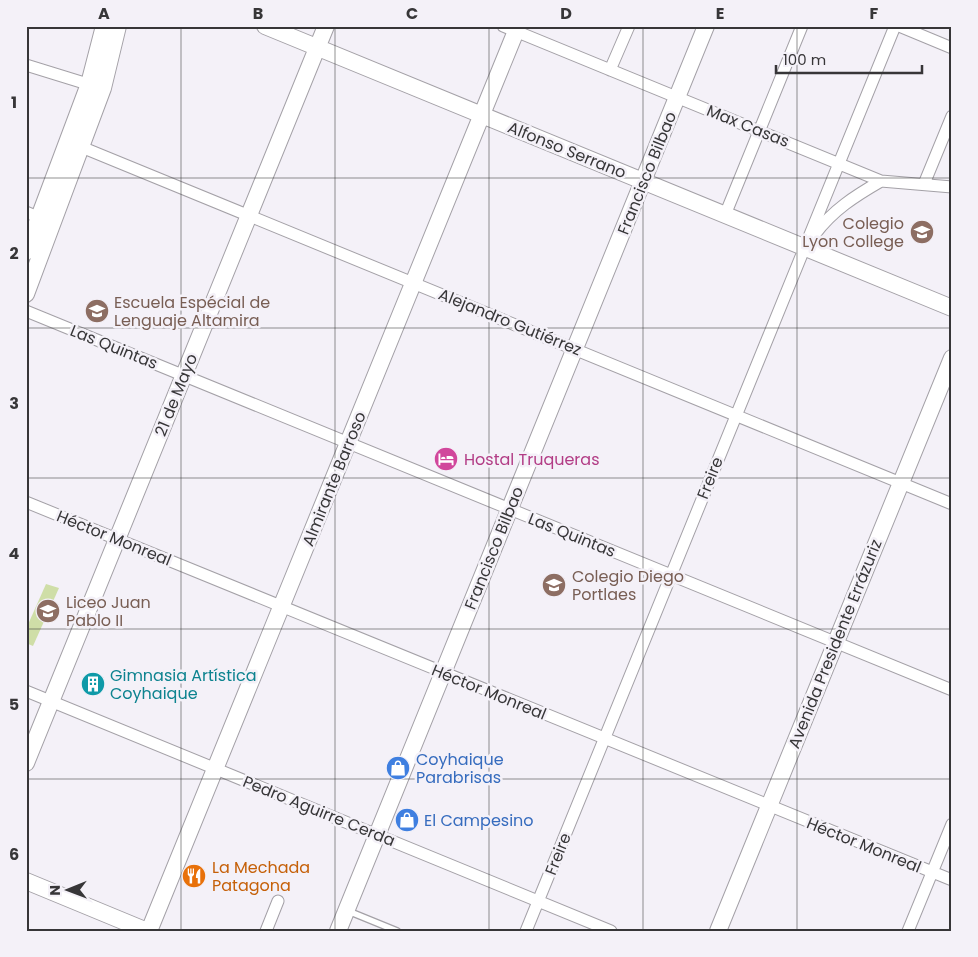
<svg xmlns="http://www.w3.org/2000/svg" width="978" height="957" viewBox="0 0 978 957" font-family="Poppins,sans-serif">
<style>
.green{fill:#cfdea7}
.lines{fill:none;stroke-linecap:round;stroke-linejoin:round}
.lane-casing{stroke:#a4a1a7;stroke-width:8}
.street-casing{stroke:#a4a1a7;stroke-width:13}
.secondary-casing{stroke:#a4a1a7;stroke-width:18}
.lane{stroke:#fff;stroke-width:5.5}
.street{stroke:#fff;stroke-width:11}
.secondary{stroke:#fff;stroke-width:16}
.grid{fill:none;stroke:#373638;stroke-width:1;stroke-opacity:0.55}
.labels{text-anchor:middle;dominant-baseline:central;stroke-width:5;stroke-linejoin:round;paint-order:stroke}
.street-label{font-size:16px;fill:#373638;stroke:#f4f1f8}
.education-label{font-size:16px;fill:#785e54;stroke:#f4f1f8;text-anchor:start}
.hotel-label{font-size:16px;fill:#b23c85;stroke:#f4f1f8;text-anchor:start}
.culture-label{font-size:16px;fill:#0d838f;stroke:#f4f1f8;text-anchor:start}
.shop-label{font-size:16px;fill:#366cbe;stroke:#f4f1f8;text-anchor:start}
.food-label{font-size:16px;fill:#c56008;stroke:#f4f1f8;text-anchor:start}
.neatline{fill:none;stroke:#373638;stroke-width:2}
.grid-label{font-size:16px;text-anchor:middle;font-weight:bold;fill:#373638}
</style>
<rect width="100%" height="100%" fill="#f4f1f8"/>
<path class="green" d="M46,584l13,4 -26,58 -7,-3v-14z"/>
<g class="lines">
<g class="lane-casing">
<path id="lane" d="M348,911l49,20"/>
</g>
<g class="street-casing">
<path id="street" d="M503,26l378,155 71,6
M899,26l53,22
M26,65l68,21
M610,70l19,-44
M74,144l878,360
M924,184l28,-68
M26,212l19,8
M725,215l77,-189
M815,234c18,-24 40,-38 66,-53
M26,311l926,379
M26,502l926,378
M26,691l585,240
M266,931l12,-30
M526,931l369,-905
M908,931l44,-107"/>
</g>
<g class="secondary-casing">
<path id="secondary" d="M265,26l687,282
M26,252l63,-168 15,-58
M26,294l77,-206 15,-62
M26,763l300,-737
M26,881l121,50
M149,931l369,-905
M338,931l368,-905
M718,931l234,-573"/>
</g>
<use href="#lane" class="lane"/>
<use href="#street" class="street"/>
<use href="#secondary" class="secondary"/>
</g>
<path class="grid" d="M181,26v905M335,26v905M489,26v905M643,26v905M797,26v905M26,178h926M26,328h926M26,478h926M26,629h926M26,779h926"/>
<defs>
<g id="school-disc" transform="scale(1.25)"><circle r="9.5" fill="#8d6e63" stroke="#f4f1f8"/><path d="M0-5L7-2L0 1L-7-2ZM-4 1L0 2.5L4 1V4Q0 6-4 4Z" fill="#fff"/></g>
<g id="hotel-disc" transform="scale(1.25)"><circle r="9.5" fill="#d1479c" stroke="#f4f1f8"/><path d="M-6-4.5h1.5V1H6V5H4.5V3h-9V5H-6ZM-4 0a1.8 1.8 0 1 1 3.6 0ZM.5 0V-2.5h3Q6-2.5 6 0Z" fill="#fff"/></g>
<g id="building-disc" transform="scale(1.25)"><circle r="9.5" fill="#0f9aa8" stroke="#f4f1f8"/><path d="M-4-6H4V6H1V3H-1V6H-4ZM-2.5-4.3h1.7v1.8h-1.7ZM.8-4.3h1.7v1.8H.8ZM-2.5-1h1.7V.8h-1.7ZM.8-1h1.7V.8H.8Z" fill="#fff"/></g>
<g id="shop-disc" transform="scale(1.25)"><circle r="9.5" fill="#3f7fe0" stroke="#f4f1f8"/><path d="M-5-2.5h2.3a2.7 3.5 0 0 1 5.4 0H5L5.5 6h-11ZM-1.5-2.5h3a1.5 2.3 0 0 0-3 0Z" fill="#fff"/></g>
<g id="restaurant-disc" transform="scale(1.25)"><circle r="9.5" fill="#e8710a" stroke="#f4f1f8"/><path d="M-5-6h1v4h1v-4h1v4h1v-4h1v5L-1.5 .5V6h-2V.5L-5-1ZM5-6V6H3V1.5H1.5Q1.5-4 5-6Z" fill="#fff"/></g>
</defs>
<g fill-rule="evenodd">
<use href="#school-disc" x="922" y="232"/>
<use href="#school-disc" x="97" y="311"/>
<use href="#hotel-disc" x="446" y="459"/>
<use href="#school-disc" x="554" y="585"/>
<use href="#school-disc" x="48" y="611"/>
<use href="#building-disc" x="93" y="684"/>
<use href="#shop-disc" x="398" y="768"/>
<use href="#shop-disc" x="407" y="820"/>
<use href="#restaurant-disc" x="194" y="876"/>
</g>
<g class="labels">
<g class="street-label">
<text transform="translate(748 126) rotate(22)">Max Casas</text>
<text transform="translate(567 150) rotate(22)">Alfonso Serrano</text>
<text transform="translate(647 173) rotate(-68)">Francisco Bilbao</text>
<text transform="translate(510 322) rotate(22)">Alejandro Gutiérrez</text>
<text transform="translate(114 347) rotate(22)">Las Quintas</text>
<text transform="translate(176 395) rotate(-68)">21 de Mayo</text>
<text transform="translate(710 478) rotate(-68)">Freire</text>
<text transform="translate(334 479) rotate(-68)">Almirante Barroso</text>
<text transform="translate(572 535) rotate(22)">Las Quintas</text>
<text transform="translate(114 538) rotate(22)">Héctor Monreal</text>
<text transform="translate(494 548) rotate(-68)">Francisco Bilbao</text>
<text transform="translate(835 644) rotate(-68)">Avenida Presidente Errázuriz</text>
<text transform="translate(489 692) rotate(22)">Héctor Monreal</text>
<text transform="translate(319 811) rotate(22)">Pedro Aguirre Cerda</text>
<text transform="translate(864 845) rotate(22)">Héctor Monreal</text>
<text transform="translate(558 854) rotate(-68)">Freire</text>
</g>
<g class="education-label">
<text x="904" y="223" text-anchor="end">Colegio<tspan x="904" dy="18">Lyon College</tspan></text>
<text x="114" y="302">Escuela Espécial de<tspan x="114" dy="18">Lenguaje Altamira</tspan></text>
<text x="572" y="576">Colegio Diego<tspan x="572" dy="18">Portlaes</tspan></text>
<text x="66" y="602">Liceo Juan<tspan x="66" dy="18">Pablo II</tspan></text>
</g>
<g class="hotel-label">
<text x="464" y="459">Hostal Truqueras</text>
</g>
<g class="culture-label">
<text x="110" y="675">Gimnasia Artística<tspan x="110" dy="18">Coyhaique</tspan></text>
</g>
<g class="shop-label">
<text x="416" y="759">Coyhaique<tspan x="416" dy="18">Parabrisas</tspan></text>
<text x="424" y="820">El Campesino</text>
</g>
<g class="food-label">
<text x="212" y="867">La Mechada<tspan x="212" dy="18">Patagona</tspan></text>
</g>
</g>
<rect width="978" height="957" fill="none" stroke="#f4f1f8" stroke-width="55"/>
<g transform="translate(68 890) rotate(269)" stroke="#f4f1f8" stroke-width="4" paint-order="stroke">
<path d="M0-4L9 19L0 12L-9 19Z" fill="#373638"/>
<text y="-8" font-size="14" font-weight="bold" text-anchor="middle" fill="#373638">N</text>
</g>
<path d="M776 65v8h146v-8" fill="none" stroke="#373638" stroke-width="2.5"/>
<text x="783" y="65" font-size="15" fill="#373638" stroke="#f4f1f8" stroke-width="4" paint-order="stroke">100 m</text>
<rect x="28" y="28" width="922" height="902" class="neatline"/>
<g class="grid-label">
<text x="104" y="19">A</text>
<text x="258" y="19">B</text>
<text x="412" y="19">C</text>
<text x="566" y="19">D</text>
<text x="720" y="19">E</text>
<text x="874" y="19">F</text>
<text x="14" y="108">1</text>
<text x="14" y="259">2</text>
<text x="14" y="409">3</text>
<text x="14" y="559">4</text>
<text x="14" y="710">5</text>
<text x="14" y="860">6</text>
</g>
</svg>
